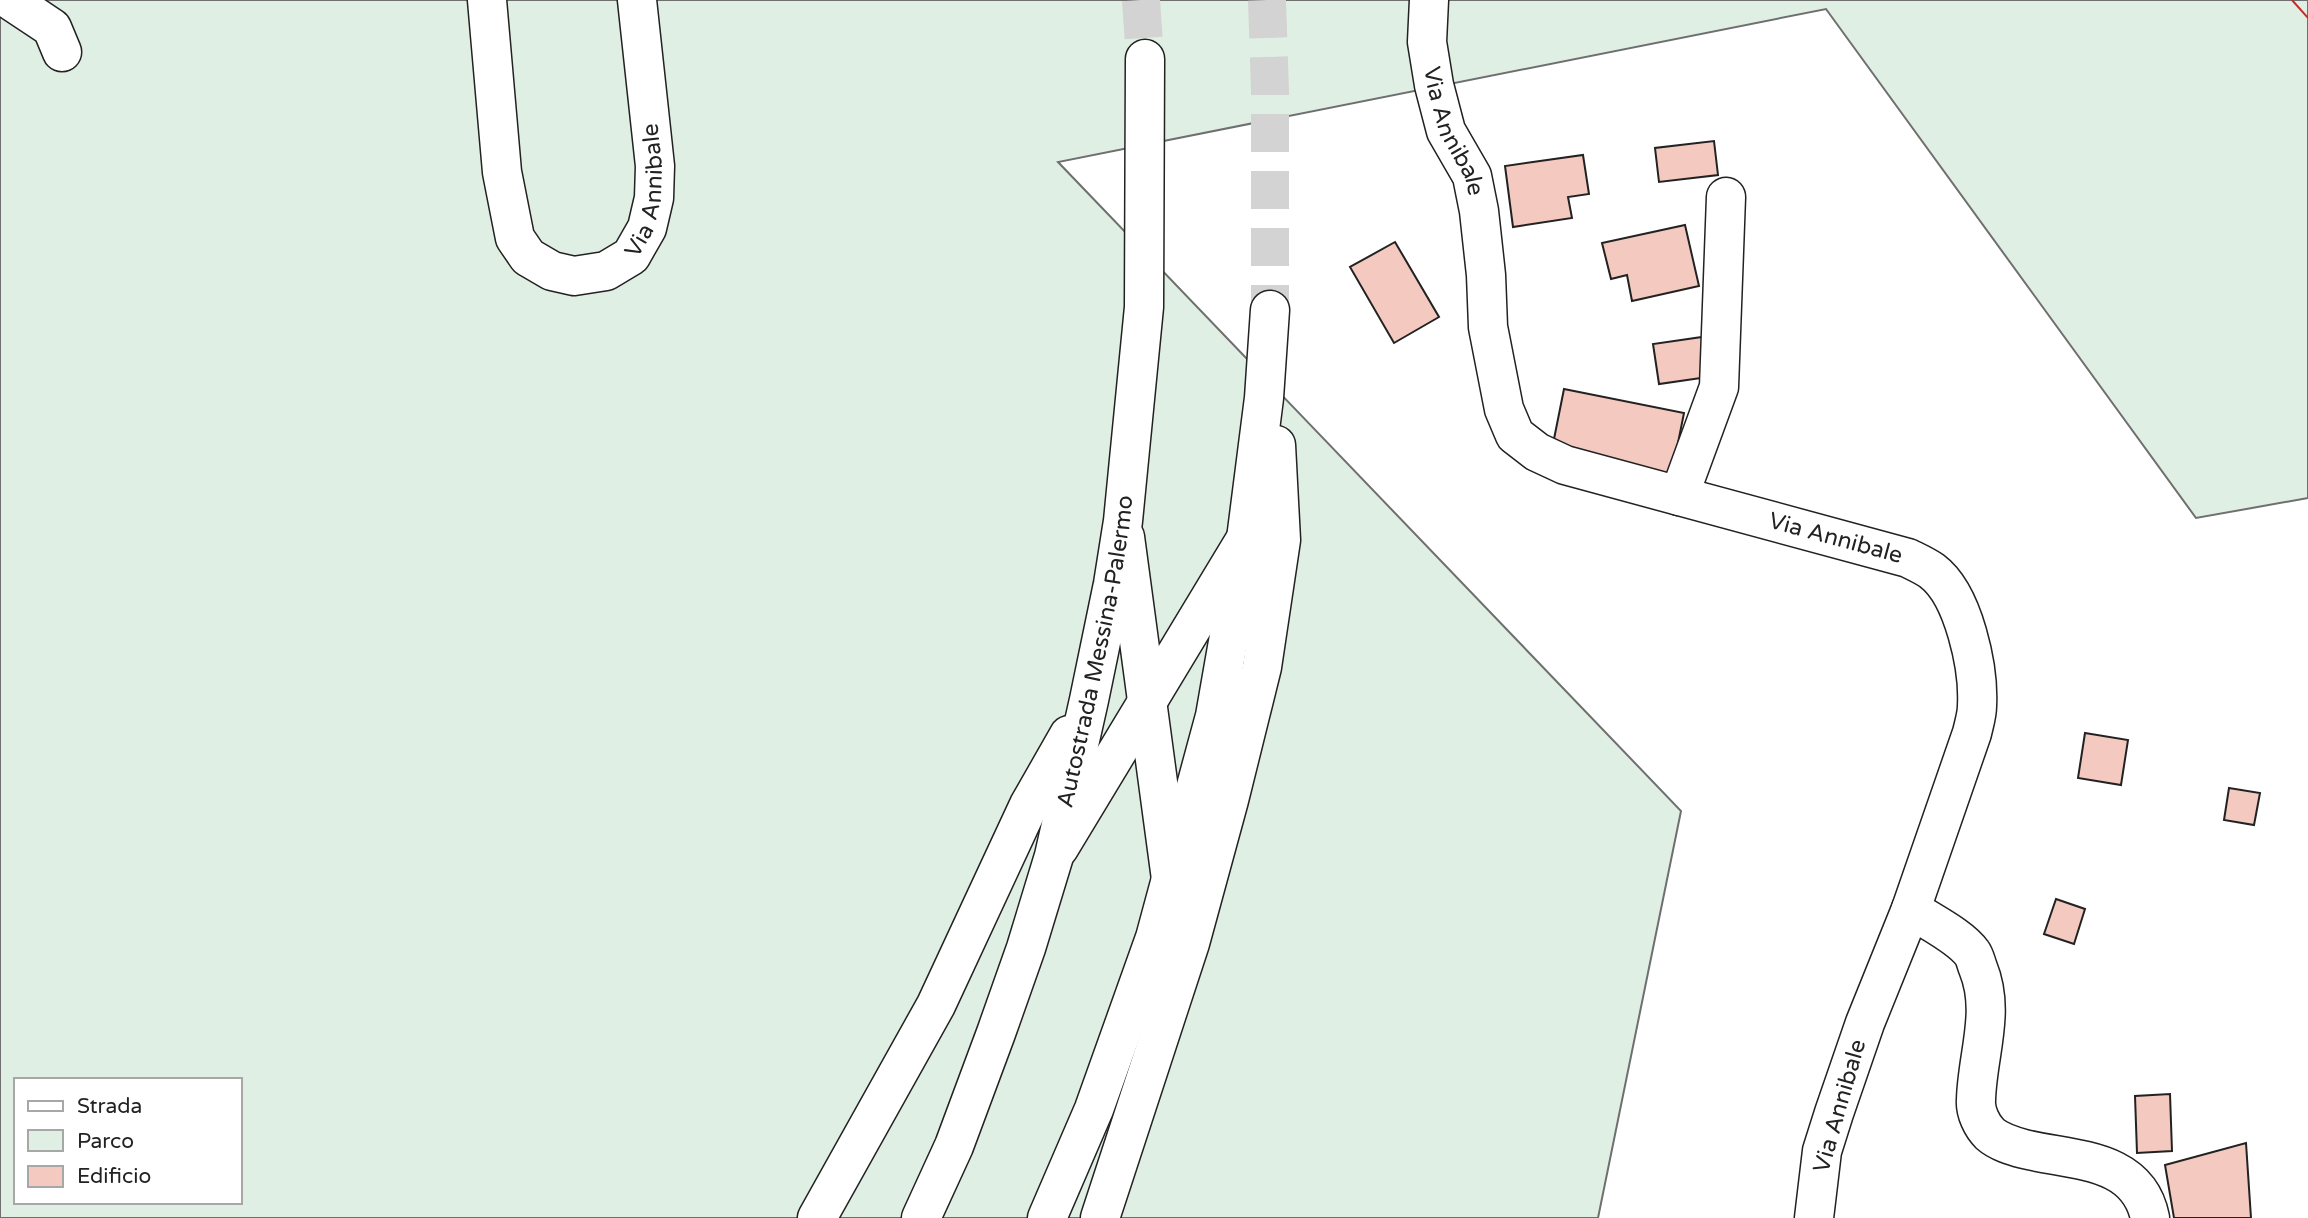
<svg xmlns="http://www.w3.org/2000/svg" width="2308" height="1218" viewBox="0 0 2308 1218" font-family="'Varela Round',sans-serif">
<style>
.green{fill:#e0efe3;stroke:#6f6f6f;stroke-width:2;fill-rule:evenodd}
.building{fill:#f3c9c0;stroke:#222;stroke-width:2}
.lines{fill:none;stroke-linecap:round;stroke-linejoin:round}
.highway-tunnel{stroke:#d3d3d3;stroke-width:38;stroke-dasharray:38 19;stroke-linecap:butt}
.minor-casing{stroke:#222;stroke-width:41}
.highway-casing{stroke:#222;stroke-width:41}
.minor{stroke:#fff;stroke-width:38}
.highway{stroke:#fff;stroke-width:38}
.power{stroke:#c62828;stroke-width:2;stroke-dasharray:24 5 3.5 5;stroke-linecap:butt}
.labels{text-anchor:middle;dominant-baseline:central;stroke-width:5;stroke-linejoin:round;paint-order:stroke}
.street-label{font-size:23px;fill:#222;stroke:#fff}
</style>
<rect width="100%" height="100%" fill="#fff"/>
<path class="green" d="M0,0h2308v498l-112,20 -370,-509 -768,153 623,649 -83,407h-1598zM16,1080h224v122h-224z"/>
<path class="building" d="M1714,141l4,34 -59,7 -4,-34z
M1583,155l6,39 -21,3 4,21 -59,9 -8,-61z
M1685,225l14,61 -67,15 -5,-26 -16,4 -9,-36z
M1395,242l44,75 -45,26 -44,-76z
M1716,335l6,40 -63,9 -6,-40z
M1564,389l120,24 -13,65 -120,-24z
M2085,733l43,7 -7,45 -43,-7z
M2229,788l31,5 -6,32 -30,-5z
M2056,899l29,10 -11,35 -30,-10z
M2170,1094l2,57 -35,2 -2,-57z
M2246,1143l5,75h-77l-9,-53z"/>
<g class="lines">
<path class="highway-tunnel" d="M1141,0l4,59
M1267,0l3,91v219"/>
<g class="minor-casing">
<g id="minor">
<path d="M10,0l42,28 10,24"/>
<path id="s1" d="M487,0l15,172 13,66 13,19 24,14 22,5 32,-5 25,-15 16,-28 7,-30 1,-32 -18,-166"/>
<path id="s2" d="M1429,0l-2,42 7,43 12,46 26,45 7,35 7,64 2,52 16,82 11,26 22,17 28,13 343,93c8,4 17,8 24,13 32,24 47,97 45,135 0,9 -3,18 -5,27l-61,176 -46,114 -31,90 -12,38 -8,67"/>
<path d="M1679,496l40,-109 7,-190"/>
<path d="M1125,537l46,342"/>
<path d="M1059,848l186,-308"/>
<path d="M1911,909c17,12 49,27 61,44 3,4 4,10 6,15 18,44 -1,87 -2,132 -1,12 6,26 14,34 9,8 23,12 34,15 48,12 114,8 126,69"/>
</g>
</g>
<g class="highway-casing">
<g id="highway">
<path d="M817,1218l119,-213 93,-200 40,-70"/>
<path id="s3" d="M921,1218l33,-72 42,-113 30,-85 28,-92 35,-156 24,-116 10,-63 21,-214 1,-248"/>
<path d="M1047,1218l47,-109 61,-171 60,-222 31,-177 18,-141 6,-88"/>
<path d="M1100,1218l90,-275 39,-143 33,-133 19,-127 -5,-95"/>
</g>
</g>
<use href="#minor" class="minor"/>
<use href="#highway" class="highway"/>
<path class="power" d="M2292,0l16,18"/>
</g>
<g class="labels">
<g class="street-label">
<text stroke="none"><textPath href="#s2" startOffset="136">Via Annibale</textPath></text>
<text stroke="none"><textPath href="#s1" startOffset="444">Via Annibale</textPath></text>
<text stroke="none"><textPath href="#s2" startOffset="788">Via Annibale</textPath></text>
<text stroke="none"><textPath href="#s3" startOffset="595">Autostrada Messina-Palermo</textPath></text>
<text transform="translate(1840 1106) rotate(-74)">Via Annibale</text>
</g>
</g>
<rect x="14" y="1078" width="228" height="126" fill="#ffffff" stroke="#a7a7a7" stroke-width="2"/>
<rect x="28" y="1101" width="35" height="10" fill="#ffffff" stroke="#a7a7a7" stroke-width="2"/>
<text x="77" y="1113" font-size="21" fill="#222222">Strada</text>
<rect x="28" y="1130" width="35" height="21" fill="#e0efe3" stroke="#a7a7a7" stroke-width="2"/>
<text x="77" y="1148" font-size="21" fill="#222222">Parco</text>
<rect x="28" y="1166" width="35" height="21" fill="#f3c9c0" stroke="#a7a7a7" stroke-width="2"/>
<text x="77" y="1183" font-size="21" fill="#222222">Edificio</text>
</svg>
